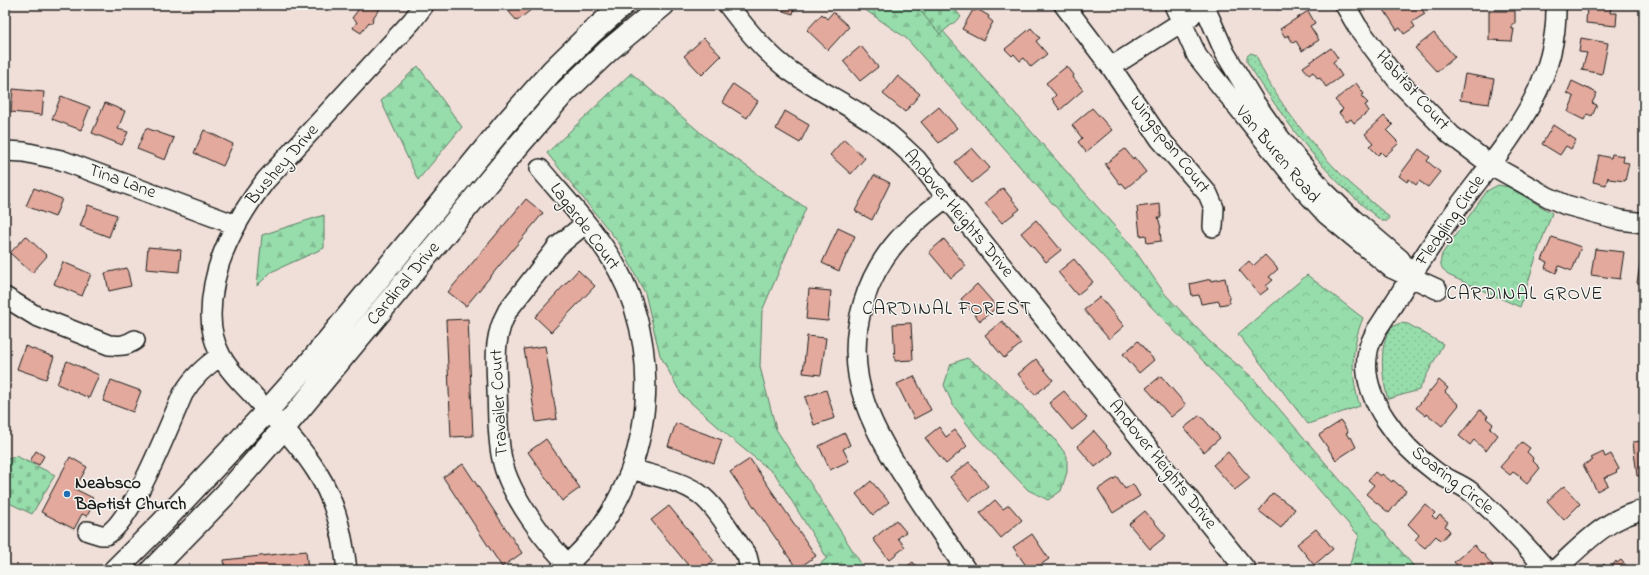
<svg xmlns="http://www.w3.org/2000/svg" width="1649" height="575" viewBox="0 0 1649 575" font-family="'Indie Flower',sans-serif">
<style>
.grass{fill:url(#grass-dots);stroke:#5a7c64}
.forest{fill:url(#forest-firs);stroke:#5a7c64}
.cemetery{fill:url(#cemetery-stones);stroke:#5a7c64}
.park{fill:url(#park-crowns);stroke:#5a7c64}
.building{fill:#e2a99c;stroke:#1c1c1c}
.lines{fill:none;stroke-linecap:round;stroke-linejoin:round}
.minor-casing{stroke:#1c1c1c;stroke-width:22}
.major-casing{stroke:#1c1c1c;stroke-width:25}
.minor{stroke:#f6f6f2;stroke-width:19}
.major{stroke:#f6f6f2;stroke-width:22}
.poi-dot{fill:#1f6fb2;stroke:#f6f6f2;stroke-width:1.5}
.labels{text-anchor:middle;dominant-baseline:central;stroke-width:3;stroke-linejoin:round;paint-order:stroke}
.street-label{font-size:18px;fill:#1c1c1c;stroke:#f6f6f2}
.poi-label{font-size:18px;font-weight:bold;fill:#1c1c1c;stroke:#f6f6f2;text-anchor:start}
.neighbourhood-label{font-size:19px;letter-spacing:1px;fill:#1c1c1c;stroke:#f6f6f2}
</style>
<defs>
<pattern id="grass-dots" width="8" height="8" patternUnits="userSpaceOnUse"><rect width="8" height="8" fill="#97ddab"/><path d="M2 2h.1M6 6h.1" fill="none" stroke="#82bd93" stroke-width="1.8" stroke-linecap="round"/></pattern>
<pattern id="forest-firs" width="22" height="20" patternUnits="userSpaceOnUse"><rect width="22" height="20" fill="#97ddab"/><path d="M5 1l3.5 6h-7zM16 11l3.5 6h-7z" fill="#82bd93"/></pattern>
<pattern id="cemetery-stones" width="16" height="16" patternUnits="userSpaceOnUse"><rect width="16" height="16" fill="#97ddab"/><path d="M2 7V4a2 2 0 0 1 4 0v3zM10 15v-3a2 2 0 0 1 4 0v3z" fill="#82bd93"/></pattern>
<pattern id="park-crowns" width="20" height="18" patternUnits="userSpaceOnUse"><rect width="20" height="18" fill="#97ddab"/><path d="M2 6a3 3 0 1 1 6 0M12 15a3 3 0 1 1 6 0" fill="none" stroke="#82bd93"/></pattern>
</defs>
<rect width="100%" height="100%" fill="#f0dfd8"/>
<filter id="ink" filterUnits="userSpaceOnUse"><feTurbulence type="fractalNoise" baseFrequency=".025" numOctaves="2"/><feDisplacementMap in="SourceGraphic" scale="8" xChannelSelector="R" yChannelSelector="G"/><feConvolveMatrix kernelMatrix="1 2 1 2 8 2 1 2 1" color-interpolation-filters="sRGB"/></filter>
<g filter="url(#ink)">
<path class="grass" d="M1251,53l5,2c16,43 62,98 95,129 12,11 25,21 37,32l1,1 -2,4h-5l-4,-3c-57,-45 -93,-97 -131,-156v-6z
M1401,323l7,1 35,20 -24,46 -31,9c-6,-18 -13,-70 13,-76z"/>
<path class="forest" d="M858,5h62l211,240 34,49 45,48 42,35 165,193h-69l11,-34 -110,-127 -196,-205 -147,-166z
M418,66l44,61 -44,53 -37,-79z
M631,73l78,67 97,68 -44,103 -2,56 16,62 89,141h-52l14,-12 -52,-84 -35,-28 -59,-52 -21,-39 -15,-62 -26,-50 -72,-90z
M324,215v33l-53,24 -14,14 5,-51z
M967,358l20,14 66,65 14,19v16l-6,19 -13,9 -20,-10 -52,-54 -23,-31 -9,-20 7,-21z"/>
<path class="cemetery" d="M915,5h37l9,12 -21,17z
M16,456l39,19 -23,39 -27,-13v-41z"/>
<path class="park" d="M1498,185l11,2 43,26 -13,35 -19,59 -72,-32c-7,-6 -9,-12 -6,-21l45,-63z
M1307,275l56,43c-12,29 -13,58 -3,88l-52,18 -70,-90z"/>
<path class="building" d="M362,5l6,2 1,-2h10l2,2 -9,12 1,1 -2,4 -2,-2 -8,11 -8,-5 4,-6 -5,-4z
M503,5h26l3,4 -15,12z
M774,5h21l-2,9 -20,-6z
M1275,5h13l-11,5z
M1381,5h38l6,9 -13,8 3,5 -11,7 -4,-6 -3,2z
M1585,5h26l-1,8h7l-1,13 -30,-3 1,-17z
M977,9l12,7 -1,2 5,4 -10,18 -21,-11 11,-19 2,1z
M1308,11l7,12 -5,3 9,14 -17,11 -6,-10 -3,2 -5,-8 -3,2 -5,-8z
M1489,11h26v13h-3v5h2l-2,12 -23,-1z
M833,12l16,15 -21,23 -21,-20 15,-16 5,5z
M1031,28l9,10 -4,3 11,13 -16,13 -7,-9 -4,3 -6,-7 -2,2 -7,-7z
M1434,33l21,24 -18,15 -22,-24z
M704,38l17,18 -19,19 -18,-19z
M1581,38l27,5 -6,31 -20,-4 5,-17 -8,-1z
M861,46l17,21 -18,14 -17,-20z
M1331,48l7,10 -5,4 9,14 -16,11 -6,-9 -2,1 -5,-7 -4,3 -6,-8z
M1067,66l7,9 -1,2 10,13 -23,20 -8,-11 4,-4 -10,-12z
M1465,74l29,5 -5,25 -29,-4z
M898,76l22,18 -15,18 -22,-18z
M1572,81l25,12 -5,10 5,2 -5,11 -5,-2 -3,6 -16,-8 6,-15 -7,-4z
M1356,83l8,11 -3,2 7,7 -3,2 4,6 -15,12 -3,-4 -4,3 -8,-9 4,-4 -8,-9z
M733,84l25,17 -11,17 -25,-16z
M13,89l31,3 -2,23 -31,-3z
M61,96l29,11 -9,23 -29,-11z
M105,103l20,8 -7,18 10,3 -6,13 -30,-12z
M939,107l18,21 -18,15 -18,-21z
M1092,108l20,22 -26,22 -8,-10 4,-4 -10,-13z
M785,111l24,14 -9,18 -24,-14z
M1384,116l9,9 -6,6 12,12 -14,13 -4,-4 -3,3 -9,-9 4,-3 -8,-9z
M1553,125l23,15 -5,9 -5,-3 -6,9 -18,-11z
M146,128l28,10 -9,22 -28,-11z
M204,130l29,14 -10,22 -29,-13z
M844,139l21,19 -14,16 -21,-19z
M972,148l18,20 -18,15 -17,-21z
M1125,149l8,10 1,-2 12,15 -20,16 -4,-5 -2,1 -15,-20z
M1419,149l11,8 -3,4 13,11 -12,15 -9,-6 -3,4 -7,-6 -2,3 -8,-6z
M1612,154l12,2 -1,6 6,1 -4,18 -16,-2 -1,-2 -2,8 -13,-3 6,-27 12,3z
M874,175l16,8 -18,37 -17,-9z
M34,188l28,11 -7,18 -29,-11z
M1003,188l17,21 -18,14 -17,-20z
M5,194l6,12 -6,4z
M526,199l17,14 -77,93 -18,-14z
M1160,204l1,13h-3l3,11h-1l1,13 -14,2 -1,-8 -6,1 -3,-29z
M88,205l29,10 -8,22 -29,-11z
M1036,220l25,30 -15,12 -25,-29z
M838,228l17,8 -16,35 -17,-8z
M26,236l21,20 -15,17 -22,-20z
M1552,237l29,10 -9,24 -13,-5 -3,7 -11,-5 2,-6 -5,-2z
M944,239l22,27 -15,12 -22,-26z
M148,247l33,3 -2,22 -33,-3z
M1595,249l29,3 -4,27 -29,-4z
M1265,255l13,14 -9,8 4,3 -7,6 2,3 -8,6 -21,-25 10,-9 4,5z
M1641,258h3v26l-7,-1z
M1074,259l19,23 -16,13 -19,-23z
M63,262l28,12 -9,22 -28,-12z
M127,268l4,18 -22,5 -4,-18z
M578,270l17,16 -44,46 -16,-15z
M1225,278l5,25 -10,2 -1,-4 -18,3 -2,-9 -7,1 -2,-12 21,-5v2z
M977,284l20,23 -17,14 -19,-22z
M809,289l22,2 -3,30 -22,-2z
M1100,297l24,29 -15,13 -25,-29z
M468,319l5,117 -22,1 -5,-117z
M1002,321l19,23 -17,14 -19,-23z
M911,323l2,37 -18,1 -2,-37z
M807,336l19,2 -5,37 -18,-2z
M1138,341l16,19 -15,13 -16,-19z
M25,346l29,11 -8,22 -29,-10z
M545,346l12,73 -21,3 -12,-73z
M1036,359l17,21 -18,15 -17,-21z
M67,361l32,14 -10,23 -32,-14z
M914,376l17,34 -17,9 -17,-35z
M1161,376l25,29 -15,12 -25,-29z
M111,380l30,11 -8,21 -30,-11z
M1439,380l9,8 -3,4 14,13 -17,21 -15,-12 -1,2 -10,-8z
M826,390l9,28 -21,7 -9,-28z
M1064,391l23,27 -15,12 -23,-27z
M1480,410l8,6 -2,2 7,6 -3,4 8,7 -12,16 -12,-11 -4,5 -11,-9z
M1200,415l20,23 -16,14 -20,-24z
M1341,421l7,11 -2,1 3,5 2,-1 5,10 -20,13 -17,-25z
M676,423l46,17 -8,23 -46,-17z
M939,427l7,10 9,-7 12,16 -21,18 -21,-26z
M1094,431l19,22 -18,14 -18,-21z
M845,433l5,12 -7,4 6,12 -19,9 -11,-24z
M546,439l34,49 -18,13 -34,-49z
M1643,441l1,34 -7,1 -4,-34z
M1522,442l8,6 -3,4 6,6 -1,2 8,8 -13,16 -7,-6 1,-1 -1,-2 -1,1 -6,-4 -3,3 -10,-8z
M36,451l8,5 -5,9 -9,-4z
M1228,452l22,26 -15,12 -22,-25z
M1603,452l2,5 6,-3 8,15 -3,2 1,1 -13,6 4,7 -11,6 -14,-26 10,-5 -2,-2z
M70,457l17,10 -12,22 18,9 -2,3 3,2 -7,13 -5,-2 -8,15 -33,-17z
M750,459l66,97 -19,13 -67,-97z
M969,462l19,24 -19,15 -19,-24z
M463,464l59,89 -20,14 -59,-90z
M1375,472l5,4 2,-2 10,8 1,-2 13,11 -17,22 -23,-19 8,-9 -6,-5z
M1117,477l8,12 8,-5 7,12 -27,17 -15,-24z
M871,481l18,21 -16,13 -17,-21z
M1564,486l16,18 -16,16 -17,-19z
M1273,493l22,16 -14,19 -22,-17z
M995,500l8,9 6,-4 13,15 -21,18 -21,-25z
M1425,504l10,9 -3,3 4,3 4,-4 8,7 -3,4 5,5 -9,10 -5,-5 -11,12 -10,-8 4,-5 -11,-11z
M669,506l45,55 -11,9h-11l-41,-50z
M1145,511l21,25 -16,13 -21,-25z
M896,520l10,12 -8,6 7,9 -16,13 -16,-21z
M1316,529l17,20 -19,16 -17,-21z
M1032,534l17,25 -16,11h-4l-16,-23z
M1474,545l7,8 1,-1 11,14 -4,4h-28l-7,-8z
M306,551l2,19h-83l-1,-10z
M1621,560l9,10h-32l6,-6 5,6 7,-9 1,2z
M913,562l6,8h-17z"/>
<g class="lines">
<g class="minor-casing">
<path id="minor" d="M728,5c17,23 35,45 58,63 28,21 60,35 88,55 15,10 28,23 42,36l330,411
M1064,5l47,62 49,72 48,55 6,14 -1,19
M1174,5l23,51 106,133 24,26 64,53 46,21
M1204,5l21,48 30,50 25,35 43,52 29,28 48,41 12,18
M1345,5l12,21 40,54 54,55 40,30 57,32 18,8 55,15 23,3
M1111,67l80,-51
M5,151l19,1 37,8 175,65
M540,169c27,32 57,63 78,101 52,97 30,230 -58,300
M947,197c-17,13 -34,26 -48,42 -17,19 -29,41 -36,65 -22,75 11,128 51,188 17,26 35,52 52,78
M5,297l31,19 73,29c11,1 17,1 26,-5
M631,469c22,7 48,11 67,24 18,12 36,45 49,63l2,8 -1,6
M88,531l13,4h5c26,-13 64,-112 77,-141 10,-17 22,-27 37,-38
M347,570c-4,-34 -11,-68 -30,-98 -18,-29 -43,-53 -66,-79 -11,-12 -23,-23 -30,-37 -7,-13 -10,-27 -10,-41 0,-51 25,-96 55,-135l146,-159 12,-16
M574,570c-27,-25 -65,-75 -72,-111 -5,-22 -4,-47 -5,-70 -1,-30 -4,-52 11,-79l50,-64 28,-23
M1547,570c-24,-27 -49,-55 -76,-78 -11,-9 -24,-12 -35,-20 -34,-25 -78,-75 -68,-121 1,-7 5,-13 8,-20 25,-38 48,-77 75,-114 48,-67 107,-123 105,-212
M1555,570c28,-25 51,-52 89,-60"/>
</g>
<g class="major-casing">
<path id="major" d="M115,570l47,-47 105,-112 41,-46 198,-242 46,-52 38,-37 33,-29
M152,570l72,-74 59,-67 234,-282 45,-52 47,-45 54,-45"/>
</g>
<use href="#minor" class="minor"/>
<use href="#major" class="major"/>
</g>
</g>
<circle class="poi-dot" cx="67" cy="494" r="4"/>
<g class="labels">
<g class="street-label">
<text transform="translate(1412 91) rotate(48)">Habitat Court</text>
<text transform="translate(1169 145) rotate(52)">Wingspan Court</text>
<text transform="translate(1277 155) rotate(50)">Van Buren Road</text>
<text transform="translate(283 165) rotate(-49)">Bushey Drive</text>
<text transform="translate(122 182) rotate(20)">Tina Lane</text>
<text transform="translate(958 214) rotate(50)">Andover Heights Drive</text>
<text transform="translate(1451 221) rotate(-55)">Fledgling Circle</text>
<text transform="translate(584 227) rotate(53)">Lagarde Court</text>
<text transform="translate(404 284) rotate(-50)">Cardinal Drive</text>
<text transform="translate(500 403) rotate(-93)">Travailer Court</text>
<text transform="translate(1162 465) rotate(51)">Andover Heights Drive</text>
<text transform="translate(1452 481) rotate(38)">Soaring Circle</text>
</g>
<g class="poi-label">
<text x="75" y="484">Neabsco<tspan x="75" dy="21">Baptist Church</tspan></text>
</g>
<g class="neighbourhood-label">
<text x="1525" y="294">CARDINAL GROVE</text>
<text x="947" y="309">CARDINAL FOREST</text>
</g>
</g>
<rect width="1649" height="575" fill="none" stroke="#f6f6f2" stroke-width="20"/>
<rect x="10" y="10" width="1629" height="555" fill="none" stroke="#1c1c1c" stroke-width="1.5" filter="url(#ink)"/>
</svg>
